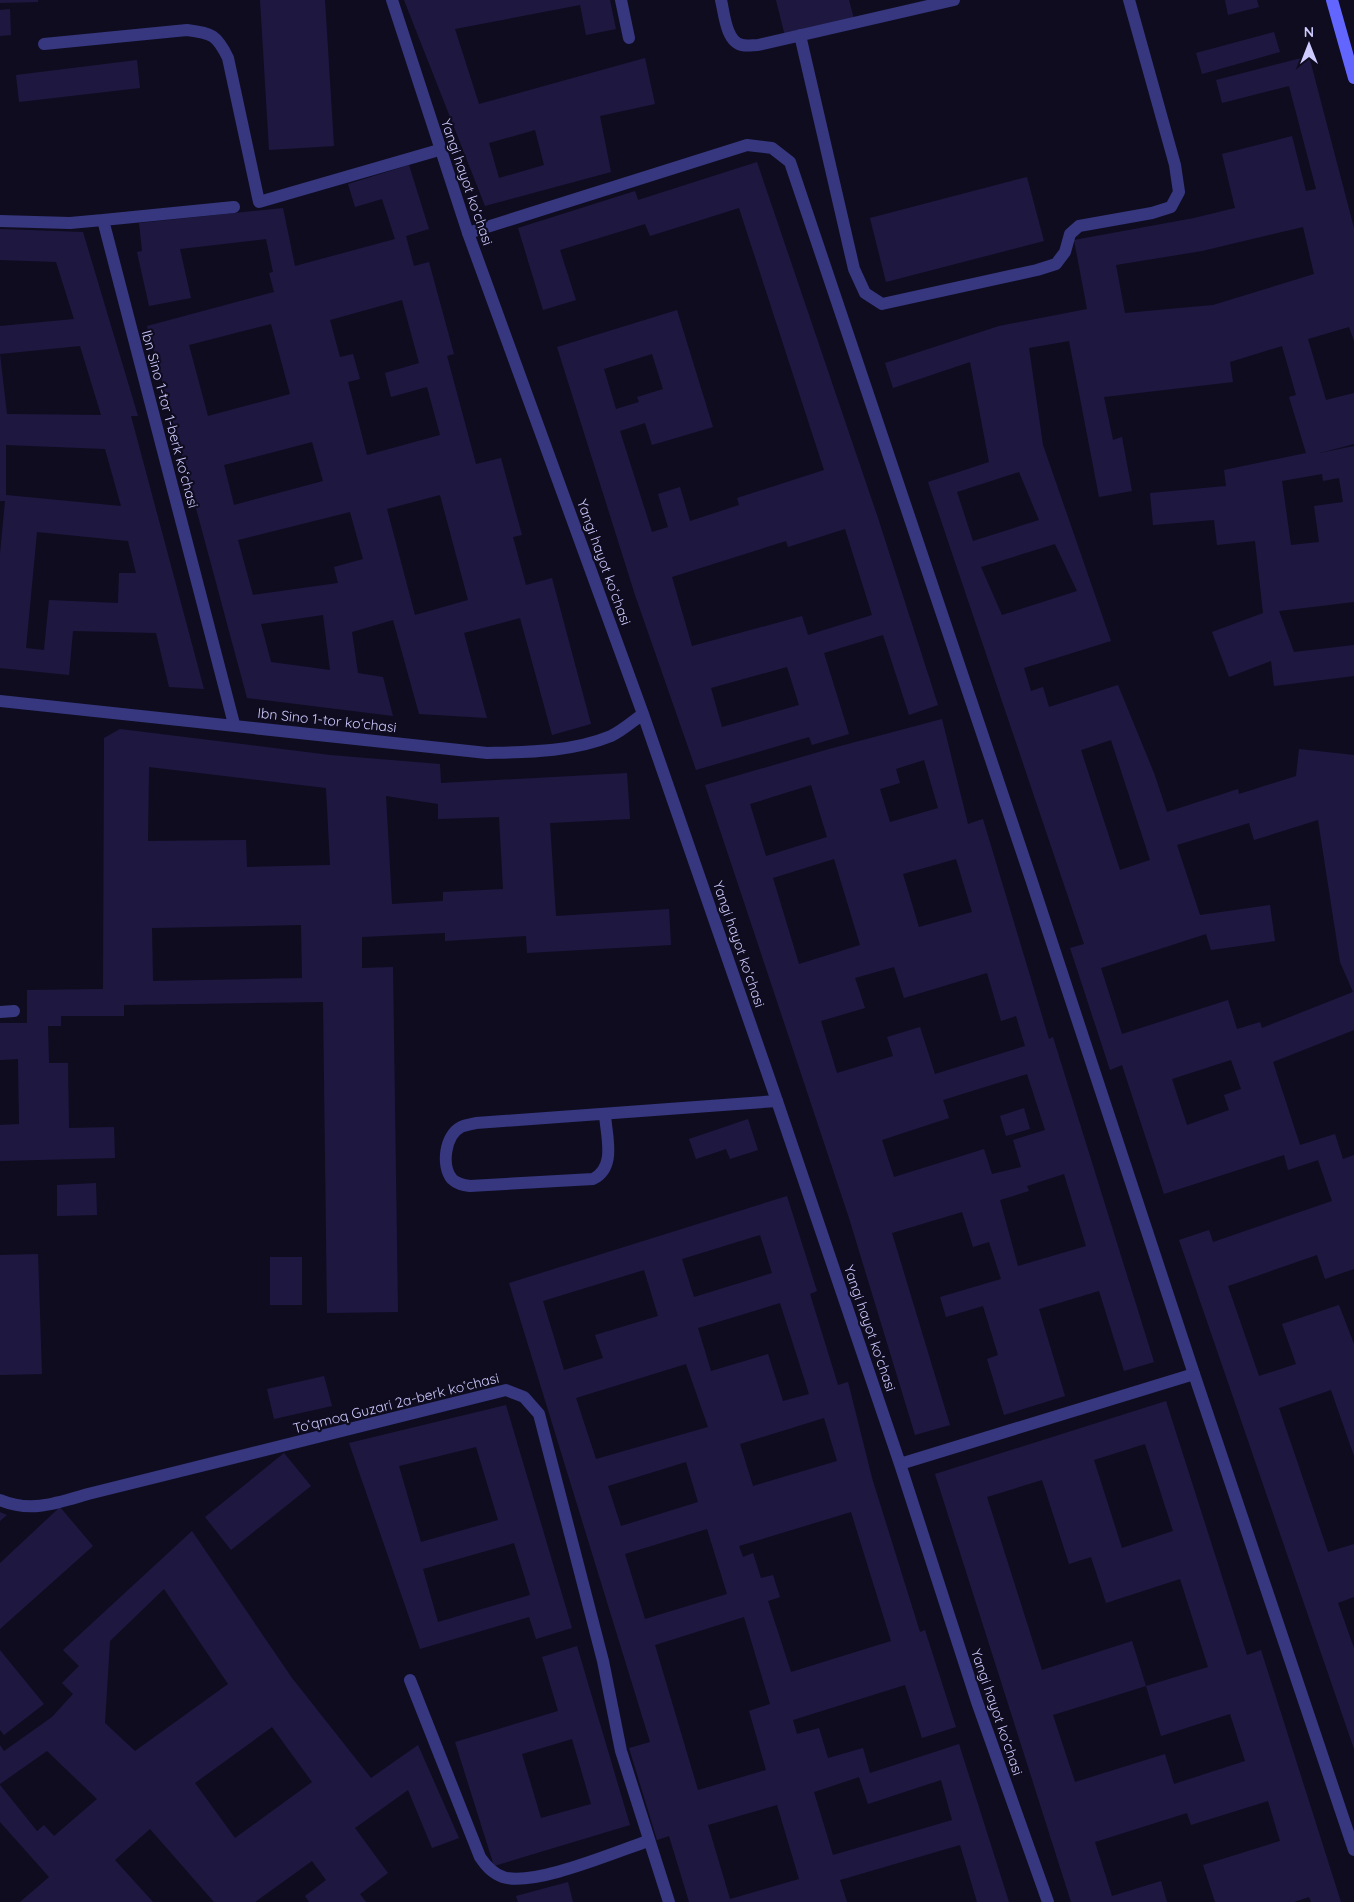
<svg xmlns="http://www.w3.org/2000/svg" width="1354" height="1902" viewBox="0 0 1354 1902" font-family="Quicksand,sans-serif">
<style>
.building{fill:#1e1841;fill-rule:evenodd}
.lines{fill:none;stroke-linecap:round;stroke-linejoin:round}
.service{stroke:#36377f;stroke-width:12}
.minor{stroke:#36377f;stroke-width:12}
.secondary{stroke:#6266ff;stroke-width:12}
.labels{text-anchor:middle;dominant-baseline:central;stroke-width:4.5;stroke-linejoin:round;paint-order:stroke}
.street-label{font-size:14px;fill:#cecbff;stroke:#0f0c20}
</style>
<rect width="100%" height="100%" fill="#0f0c20"/>
<path class="building" d="M0,0h38v2l-38,1z
M260,0h65l9,146 -65,4z
M404,0h206l6,29 -30,6 -6,-30 -125,24 24,75 166,-46 10,46 -55,12 11,56 -126,34zM535,130l9,35 -45,13 -10,-35z
M776,0h73l5,19 -69,17z
M1225,0h32l2,7 -31,8z
M10,9l1,26 -11,1v-26z
M1274,32l6,20 -78,22 -6,-21z
M1309,56l45,172v113l-5,-14 -41,12 18,61 28,-7v51l-34,9 34,-7v156l-75,9 15,41 60,-7v31l-80,10 -3,-25 -42,16 -17,-45 51,-19 -8,-72 -38,4 -3,-25 -61,5 -3,-32 76,-7 -2,-16 82,-17 -17,-56 7,-2 -14,-49 -52,16 3,20 -129,15 9,43 9,-3 10,54 -33,6 -30,-156 -40,7 14,97 68,196 -87,27 7,23 12,-4 6,20 69,-22 36,88 13,39 71,-23 1,5 57,-18 3,-27 55,6v275l-81,32 27,83 35,-11 8,25 11,-4v114l-29,10 -8,-24 -89,31 31,90 37,-12 -14,-40 57,-19 15,39v112l-23,-66 -52,18 49,144 26,-8v53l-16,6 16,45v101l-175,-509 30,-10 4,12 119,-41 -14,-41 -30,10 -4,-15 -120,39 -42,-129 -12,5 -40,-122 14,-4 -156,-462 61,-20 -19,-100 -77,26 -8,-25 114,-37 88,-17 -13,-69 120,-22 41,-10 -13,-54 70,-18 14,55 10,-2 -27,-103 -67,17 -6,-23zM1303,227l11,47 -101,31 -88,8 -9,-48 86,-14zM1019,472l20,48 -66,21 -16,-49zM1322,474l1,7 16,-3 4,24 -29,4 5,36 -28,3 -9,-64zM1055,544l22,47 -75,24 -21,-48zM1111,740l39,120 -30,10 -39,-120zM1318,820l22,142 13,30 -91,36 -2,-6 -23,7 -9,-29 -106,34 -21,-66 105,-34 5,16 64,-9 -5,-36 -70,10 -23,-70 72,-22 5,17zM1231,1060l10,29 -17,6 5,15 -42,15 -15,-46z
M137,60l3,28 -121,14 -3,-27z
M757,162l121,356 60,187 -29,10 -26,-80 -59,18 25,81 -37,11 -3,-8 -113,33 -61,-175 -78,-248 120,-37 36,117 -61,18 -7,-22 -25,8 32,101 16,-5 -10,-33 22,-7 10,34 49,-16 -2,-7 87,-28 -85,-262 -89,28 -5,-12 -85,26 16,50 -33,10 -25,-82 117,-37 3,9zM652,354l11,35 -26,8 2,5 -23,7 -12,-40zM845,529l27,86 -64,20 -6,-19 -110,30 -20,-69 114,-36 2,6zM787,667l12,38 -77,22 -11,-39z
M409,165l20,64 -23,7 8,30 15,-4 25,92 -7,2 29,108 25,-6 21,77 -9,2 13,48 26,-7 39,146 -39,11 -32,-117 -56,15 23,85 -68,-4 -26,-94 -41,12 6,41 25,4 10,39 -146,-18 -100,-372 127,-34 -5,-19 4,-1 -7,-33 -86,10 11,49 -42,8 -12,-54 5,-1 -3,-28 144,-15 12,58 100,-27 -13,-40 -27,8 -7,-23zM402,300l17,63 -34,10 6,24 36,-10 13,48 -73,20 -19,-73 12,-3 -7,-25 -13,3 -10,-37zM271,324l19,70 -82,22 -19,-71zM312,442l11,39 -89,24 -10,-40zM440,495l28,105 -53,15 -28,-106zM350,512l13,47 -29,8 4,16 -85,12 -15,-55zM323,615l7,55 -59,-8 -10,-38z
M1027,177l17,64 -158,41 -16,-64z
M0,229l83,3 55,184h-7l73,273 -35,-2 -13,-54 -83,-2 -4,44 -69,-7v-114l5,-53h-5v-147l7,60 94,1 -21,-69 -80,8v-28l74,-7 -18,-57 -56,-2zM6,445l99,4 16,57 -115,-11zM37,532l91,9 8,32h-17l-1,30 -69,-3 -5,50 -18,-2z
M942,719l26,105 15,-5 66,220 4,-2 101,325 -30,9 -25,-80 -60,18 26,87 -61,19 -17,-56 11,-4 -15,-49 -37,11 -6,-20 61,-18 -12,-37 -16,5 -11,-35 -70,21 58,192 -35,10 -66,-217 -144,-433 124,-36zM924,760l14,48 -48,14 -10,-33 20,-6 -4,-14zM811,785l16,52 -61,19 -16,-52zM834,859l26,86 -61,19 -26,-86zM956,859l16,53 -53,15 -16,-53zM894,967l10,31 83,-25 14,48 15,-5 9,30 -90,28 -15,-47 -33,10 6,19 -56,17 -16,-52 44,-13 -10,-30zM1027,1074l18,56 -32,10 8,27 -29,7 -8,-25 -90,28 -12,-37 67,-22 -6,-18zM1064,1174l22,72 -68,20 -18,-66 29,-9 -2,-5z
M120,729l210,26 110,9 1,19 186,-10 3,46 -80,4 6,93 113,-7 2,36 -144,8 -1,-17 -81,5v-8l-83,4v31l31,-1 5,345 -71,1 -4,-311 -199,3v11h-63v10h-13l1,37h19l1,65 45,-1 1,31 -115,3v-36l19,-1 -1,-65 -18,1v-37h27v-33l76,-1 1,-251zM149,767l177,21 4,77 -83,2 -1,-27 -98,1zM386,796l52,8v15l61,-2 4,72 -60,3v9l-51,3zM301,925l1,53 -149,3 -1,-53z
M1024,1108l6,21 -24,7 -6,-20z
M748,1119l10,31 -28,9 -4,-10 -30,10 -7,-20z
M96,1183l1,32 -40,1v-31z
M787,1196l30,95 -7,3 28,91 10,-3 24,96 48,154 5,-2 31,97 -34,11 -17,-53 -112,35 4,14 22,-6 9,30 35,-10 7,25 89,-29 50,158h-32l-17,-57 -120,35 7,22h-158l-20,-66 -12,4 -28,-92 21,-6 -141,-459zM760,1235l12,38 -78,24 -12,-38zM644,1270l14,46 -63,19 8,23 -39,12 -21,-69zM780,1303l29,91 -26,7 -15,-47 -57,17 -13,-43zM686,1364l22,63 -112,32 -20,-61zM824,1418l13,43 -84,25 -13,-42zM686,1462l12,40 -77,24 -13,-40zM851,1512l40,129 -100,31 -23,-71 12,-4 -7,-22 -12,3 -8,-25 -10,4 -4,-11zM707,1529l20,65 -82,25 -20,-65zM744,1617l26,87 -21,7 17,59 -68,20 -43,-145zM859,1777l9,27 73,-24 11,40 -119,35 -19,-63zM777,1805l22,74 -69,20 -22,-74z
M38,1254l4,120 -42,1v-120z
M270,1257h32v48h-32z
M324,1376l8,30 -58,13 -7,-30z
M1166,1401l81,254 14,-5 80,252h-30l-2,-5 -15,5h-79l-12,-37 77,-24 -12,-40 -77,24 -4,-12 -92,29 17,54 49,-15 6,21h-96l-136,-428zM1145,1444l28,87 -51,17 -28,-88zM1042,1480l27,84 22,-7 15,46 74,-24 28,88 -62,19 15,50 69,-22 15,47 -71,23 -9,-30 -90,28 -22,-67 93,-29 -14,-45 -90,29 -55,-173z
M506,1405l66,223 -36,11 -7,-22 -109,32 -71,-206zM476,1447l22,73 -77,22 -22,-76zM514,1543l16,52 -92,27 -15,-53z
M284,1453l27,33 -80,64 -26,-33z
M60,1507l33,39 -93,83v-66z
M0,1512l7,3 -7,6z
M192,1531l100,147 79,100 47,-33 41,93 -27,10 -24,-58 -53,38 33,45 -28,21 6,8h-57l-4,-6 21,-16 -14,-19 -57,41h-41l-64,-73 -35,31 38,42h-133l29,-25 -49,-55v-37l37,46 7,-6 10,11 43,-37 -50,-48 -47,33v-39l4,6 48,-34 21,-23 -11,-11 17,-17 -16,-16zM164,1589l64,95 -93,67 -30,-28 5,-82zM272,1727l40,55 -77,56 -40,-55z
M577,1646l53,179 -136,41 -39,-124 103,-31 -16,-54zM572,1739l19,65 -50,14 -19,-64z
M0,1650l44,54 -40,31 -4,-5z
M568,1882l5,20h-55l-2,-6z"/>
<g class="lines">
<path class="service" d="M621,0l8,38
M721,0c3,12 5,42 21,45 5,1 11,0 16,0l196,-45
M800,35l54,234 11,24 17,11 155,-34 19,-6 9,-12 5,-18 9,-8 73,-13 19,-6 8,-15 -4,-27 -46,-165
M44,44l143,-14c25,3 30,5 41,28l31,144 180,-52
M468,233l279,-88 25,3 18,14 241,717 163,495
M605,1114c1,22 12,53 -12,65l-123,7c-7,-1 -13,-2 -18,-7 -11,-13 -7,-44 9,-52 4,-2 11,-3 15,-4l301,-22"/>
<path class="minor" d="M392,0l76,233 175,481 134,387 123,363 77,238 71,200
M103,220l131,-13
M0,221l70,2 33,-3 131,504
M0,701l487,52c41,-1 85,-1 124,-17 11,-5 22,-15 32,-22
M0,1012l14,-1
M900,1464l294,-90 160,476
M0,1500c31,13 57,3 88,-6l418,-104 18,7 15,17 64,247 18,90 48,151
M410,1680l70,177c6,9 12,16 23,20 31,10 112,-25 145,-36"/>
<path class="secondary" d="M1332,0l22,78"/>
</g>
<g class="labels">
<g class="street-label">
<text transform="translate(467 182) rotate(71)">Yangi hayot koʻchasi</text>
<text transform="translate(170 419) rotate(75)">Ibn Sino 1-tor 1-berk koʻchasi</text>
<text transform="translate(604 562) rotate(70)">Yangi hayot koʻchasi</text>
<text transform="translate(327 720) rotate(6)">Ibn Sino 1-tor koʻchasi</text>
<text transform="translate(739 944) rotate(71)">Yangi hayot koʻchasi</text>
<text transform="translate(870 1328) rotate(71)">Yangi hayot koʻchasi</text>
<text transform="translate(396 1403) rotate(-14)">Toʻqmoq Guzari 2a-berk koʻchasi</text>
<text transform="translate(997 1712) rotate(71)">Yangi hayot koʻchasi</text>
</g>
</g>
<g transform="translate(1309 45)" stroke="#0f0c20" stroke-width="4" paint-order="stroke">
<path d="M0-4L9 19L0 12L-9 19Z" fill="#cecbff"/>
<text y="-8" font-size="14" font-weight="bold" text-anchor="middle" fill="#cecbff">N</text>
</g>
</svg>
